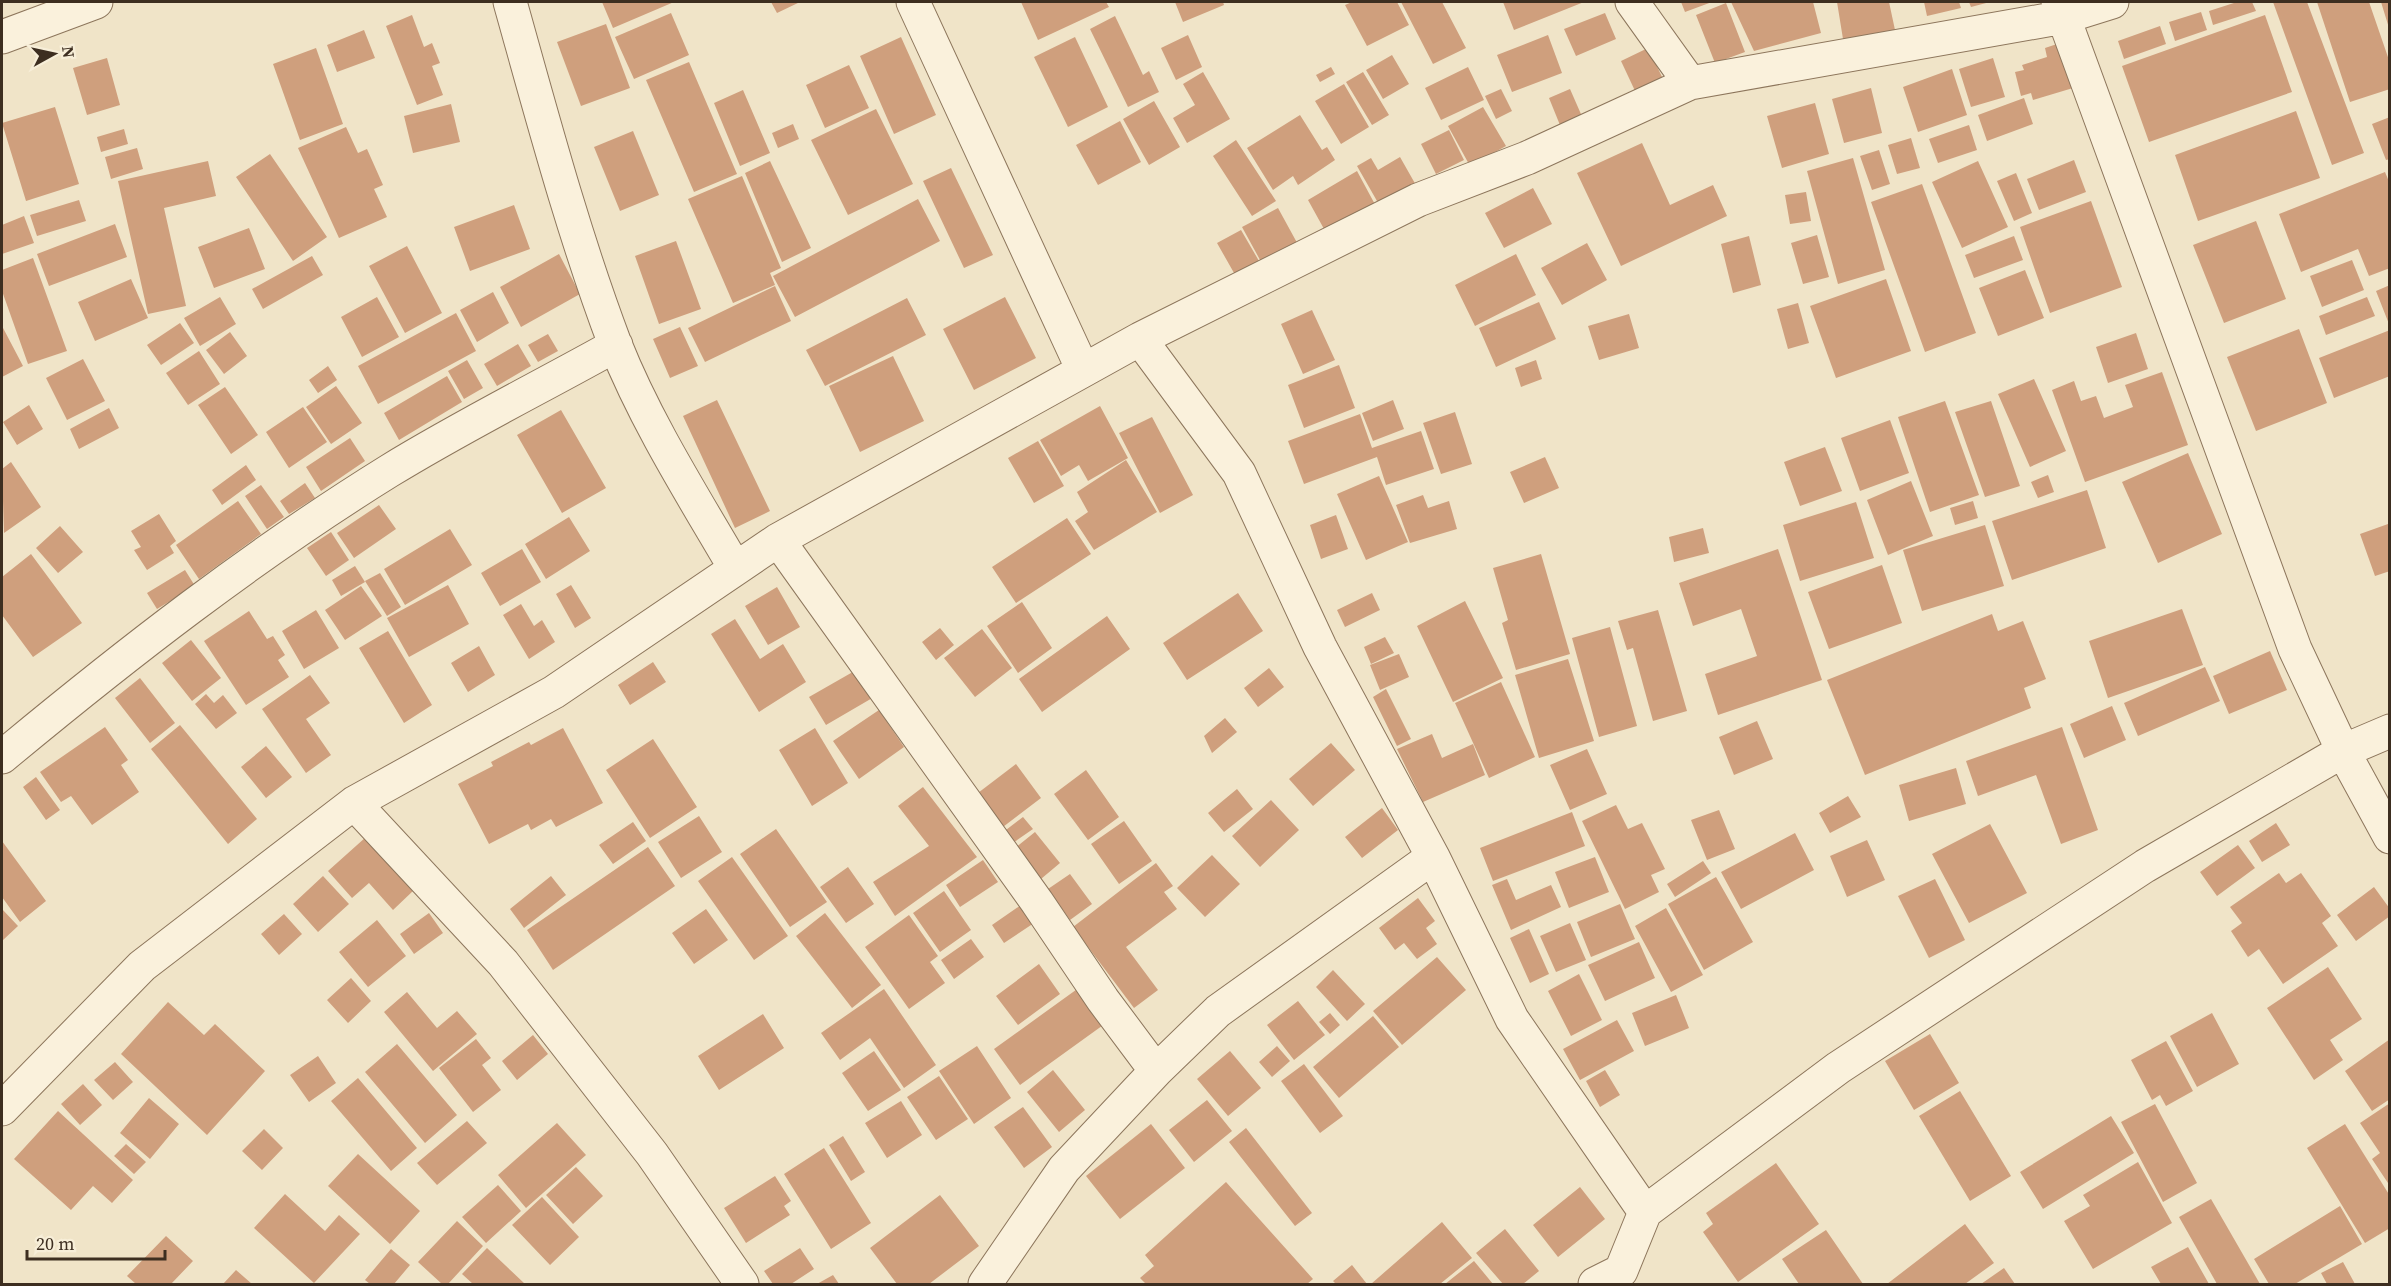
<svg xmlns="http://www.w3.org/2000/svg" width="2391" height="1286" viewBox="0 0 2391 1286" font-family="'Source Serif 4',serif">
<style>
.building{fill:#cf9f7d}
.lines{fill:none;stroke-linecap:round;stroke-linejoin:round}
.street-casing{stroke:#8d765c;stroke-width:35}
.street{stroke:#faf1dc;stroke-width:33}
</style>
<rect width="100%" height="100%" fill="#f0e4c8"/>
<path class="building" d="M602,2h72l-61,26z
M771,2h29l-23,11z
M1021,2h85l3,5 -71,33z
M1175,2h48l1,3 -41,17z
M1352,2h45l12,23 -42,21 -22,-41z
M1401,2h41l24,46 -33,16z
M1503,2h81l-70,28z
M1681,2h31l-27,10z
M1731,2h82l8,31 -67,18z
M1837,2h52l6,28 -52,9z
M1924,2h35l2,6 -34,8z
M1969,2h21l-19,5z
M2237,2h15l4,9 -43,14 -4,-14z
M2273,2h34l57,151 -32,12z
M2317,2h52l21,61v26l-40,13z
M2381,2h9v26h-1z
M1726,3l19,49 -30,11 -19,-48z
M2201,12l6,18 -32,11 -6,-19z
M671,13l18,42 -55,24 -19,-42z
M1605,13l11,26 -40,17 -12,-27z
M412,15l12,32 8,-4 8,20 -8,3 11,29 -26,10 -31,-79z
M2265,15l27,77 -143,50 -27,-76z
M1115,16l28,59 6,-4 10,21 -31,15 -38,-78z
M606,24l24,64 -49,18 -24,-64z
M2160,26l6,18 -42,15 -6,-18z
M364,30l11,28 -38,14 -10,-27z
M1188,35l14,32 -26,13 -15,-32z
M1548,35l14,38 -50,19 -15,-37z
M901,37l35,78 -42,19 -34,-78z
M1075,37l33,70 -40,20 -34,-70z
M2060,43l13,45 -40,12 -2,-7 -10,3 -6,-24 9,-2 -2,-5 25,-8 -2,-9z
M316,48l27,76 -43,16 -27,-76z
M1648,48l16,33 -28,12 -15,-32z
M1392,55l17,29 -26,15 -17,-29z
M107,58l13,47 -33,10 -14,-47z
M1993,58l12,39 -34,10 -12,-38z
M689,62l48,112 -43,18 -48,-112z
M849,65l20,43 -44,20 -19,-43z
M1331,67l4,7 -15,8 -4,-7z
M1468,67l16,33 -43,20 -16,-32z
M1952,69l15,46 -49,17 -15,-45z
M1203,72l27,47 -43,24 -14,-25 22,-13 -12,-21z
M1363,72l26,43 -17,10 -26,-43z
M1344,84l25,43 -28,17 -26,-43z
M1871,88l11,45 -38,10 -12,-44z
M1501,89l11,22 -16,8 -11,-23z
M1570,89l14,32 -22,9 -13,-32z
M743,90l27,63 -30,13 -26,-63z
M2024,98l9,26 -46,17 -9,-26z
M1154,101l26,46 -31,18 -26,-46z
M1815,103l14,51 -47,14 -15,-52z
M451,104l9,38 -47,11 -9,-37z
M55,107l24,77 -53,17 -24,-78z
M1483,107l23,39 -36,20 -22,-40z
M876,109l37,75 -65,31 -37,-75z
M2296,111l24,67 -122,43 -23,-66z
M1300,115l22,35 5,-3 8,13 -37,25 -5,-9 -20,14 -26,-42z
M2390,117v42l-4,1 -14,-36z
M1120,121l21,41 -43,23 -22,-40z
M793,124l6,15 -21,9 -6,-15z
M1969,125l8,25 -39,13 -9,-24z
M346,127l12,26 9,-4 16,36 -9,4 13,28 -48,21 -41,-90z
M124,129l4,15 -27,8 -4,-15z
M1449,130l15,30 -28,14 -15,-30z
M633,131l26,64 -39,16 -26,-64z
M1911,138l9,30 -23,6 -9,-29z
M1236,140l40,61 -24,15 -39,-60z
M1642,143l28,62 43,-20 14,31 -106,50 -44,-93z
M137,148l6,21 -32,10 -6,-22z
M1879,150l11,34 -18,6 -12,-34z
M270,154l57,83 -34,24 -57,-84z
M1400,157l21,37 -36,21 -28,-49 14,-8 7,12z
M1853,158l32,112 -47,14 -31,-113z
M2074,160l12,32 -47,18 -12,-31z
M208,161l8,35 -52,12 22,98 -38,8 -30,-133z
M770,161l41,87 -29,14 -37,-89z
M1978,161l30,66 -46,21 -30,-66z
M951,168l42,87 -29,13 -41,-87z
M1357,171l21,39 -49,28 -21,-38z
M2385,172l5,12v84l-21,8 -11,-27 -57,23 -22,-58z
M2016,173l16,40 -18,8 -17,-40z
M742,176l39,92 -11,5 5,12 -42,18 -45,-104z
M1922,184l54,149 -51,19 -54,-150z
M1533,188l19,36 -48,24 -19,-35z
M1806,192l5,29 -21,3 -5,-29z
M918,199l22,42 -145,76 -22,-41z
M79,200l7,21 -49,15 -7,-21z
M2091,201l31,86 -72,26 -30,-86z
M514,205l16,44 -60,22 -16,-44z
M1278,208l23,42 -36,19 -23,-42z
M24,216l10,27 -32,11v-29z
M2256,221l30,78 -62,24 -31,-78z
M115,224l12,33 -78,29 -12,-32z
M249,228l16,41 -51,19 -16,-41z
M1241,230l25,43 -24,14 -25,-44z
M1817,235l12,42 -26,7 -12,-41z
M1749,236l12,49 -28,8 -12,-49z
M2014,236l9,24 -49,18 -9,-23z
M676,241l25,68 -42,15 -24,-68z
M1587,243l20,37 -45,25 -21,-37z
M407,246l35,67 -37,20 -36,-67z
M559,254l21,40 -59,33 -21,-40z
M1516,254l20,41 -61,31 -20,-41z
M312,256l11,19 -60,34 -11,-20z
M33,258l34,93 -39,13 -26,-73v-21z
M2352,260l12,30 -42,17 -12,-31z
M2025,270l19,48 -46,18 -19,-48z
M131,279l17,39 -53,23 -17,-39z
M1886,279l25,72 -75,27 -26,-72z
M2390,285v39h-1l-13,-33z
M775,286l16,35 -86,41 -17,-34z
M493,292l16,31 -32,19 -17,-32z
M220,297l16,27 -36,22 -16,-28z
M377,297l22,40 -37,20 -21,-40z
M1005,297l31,61 -62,32 -31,-61z
M2367,297l8,19 -49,19 -7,-19z
M907,298l19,37 -101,51 -19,-36z
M1539,302l17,37 -60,28 -17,-39z
M1798,303l11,40 -21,6 -11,-40z
M1312,310l23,50 -32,14 -22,-50z
M456,313l20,38 -98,53 -20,-38z
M1629,314l10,34 -40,12 -11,-34z
M180,323l14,20 -33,22 -14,-20z
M2,326l21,40 -21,11z
M680,327l18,39 -28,12 -17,-39z
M2299,329l28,74 -71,28 -29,-74z
M2390,330v46l-56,22 -15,-40z
M230,332l17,24 -23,18 -18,-24z
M2136,333l12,36 -40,14 -12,-36z
M548,334l10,17 -20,11 -10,-17z
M518,344l13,22 -34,20 -13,-22z
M199,351l21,33 -32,21 -22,-32z
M893,356l31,65 -64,31 -31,-66z
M83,359l22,42 -38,19 -21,-42z
M467,360l16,28 -19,11 -16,-28z
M1536,360l6,19 -21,8 -6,-19z
M1339,365l16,43 -51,20 -16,-43z
M328,366l9,14 -19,13 -9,-13z
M2162,372l26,73 -103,37 -33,-92 22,-9 7,20 15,-5 8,22 29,-11 -8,-22z
M447,376l15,26 -63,38 -15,-27z
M2034,379l32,72 -36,16 -32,-73z
M336,386l26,37 -31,21 -25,-37z
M225,387l33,48 -27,19 -33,-49z
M717,400l53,111 -35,17 -52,-112z
M1393,400l11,29 -31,12 -11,-28z
M1945,401l34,94 -49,17 -32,-95z
M1991,401l29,85 -35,11 -30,-85z
M29,405l14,24 -26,16 -14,-23z
M1100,406l28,52 -40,23 -9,-16 -18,11 -21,-36z
M303,407l24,35 -38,26 -23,-36z
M109,408l10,20 -40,21 -9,-20z
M561,410l45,78 -44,25 -45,-78z
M1455,412l17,52 -31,10 -18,-51z
M1360,414l12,34 49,-17 13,38 -48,16 -9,-28 -73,27 -16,-43z
M1152,417l41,78 -33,18 -41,-80z
M1890,420l19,53 -49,18 -19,-53z
M350,438l15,23 -44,30 -15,-24z
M1038,441l26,45 -30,17 -26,-45z
M1825,447l17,44 -42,15 -16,-44z
M2188,453l34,81 -64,29 -36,-81z
M1545,457l14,31 -35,15 -14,-31z
M1126,460l31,52 -63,38 -19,-29 13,-9 -11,-20z
M11,462l30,45 -37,26 -2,-64z
M246,465l10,15 -34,25 -10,-15z
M2048,475l6,17 -16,6 -7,-16z
M1379,476l29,66 -42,18 -29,-66z
M1911,481l22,55 -45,19 -21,-55z
M305,483l10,15 -26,16 -9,-13z
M261,485l23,32 -17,12 -22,-33z
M2087,490l19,58 -94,32 -20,-59z
M1423,495l5,13 21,-7 8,28 -47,14 -14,-38z
M238,501l23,33 -62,45 -23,-34z
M1973,501l5,17 -23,7 -5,-17z
M1856,502l18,56 -74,23 -17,-56z
M379,505l17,24 -42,29 -17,-25z
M159,514l17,27 -6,5 4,7 -27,17 -13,-20 7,-3 -10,-16z
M1336,515l12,34 -27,10 -11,-34z
M569,517l21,34 -44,28 -21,-35z
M1067,518l24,36 -75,49 -24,-36z
M2388,524l2,47 -15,5 -15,-42z
M1985,525l19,61 -82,25 -19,-61z
M60,526l23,26 -25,21 -22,-25z
M1703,528l6,25 -35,9 -5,-25z
M450,529l22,36 -67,40 -21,-36z
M331,532l18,28 -23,16 -19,-28z
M522,549l19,33 -41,24 -19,-33z
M1778,549l44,131 -104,35 -13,-41 52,-18 -16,-47 -48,17 -14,-43z
M31,554l51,69 -49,34 -31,-42v-38z
M1541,554l29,100 -54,16 -14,-47 6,-3 -15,-52z
M1882,565l20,58 -73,26 -21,-57z
M355,566l10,16 -24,14 -9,-16z
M185,570l10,16 -38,23 -10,-16z
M380,573l21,34 -14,9 -22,-35z
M448,585l21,39 -60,33 -22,-39z
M571,585l20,33 -16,10 -19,-34z
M361,586l21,30 -37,24 -20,-30z
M777,587l23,40 -32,18 -23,-39z
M1238,593l25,38 -76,49 -24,-37z
M1372,593l8,17 -35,17 -8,-17z
M1465,601l38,77 -50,24 -36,-76z
M1022,602l30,46 -34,25 -31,-47z
M521,604l13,22 8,-6 13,22 -26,17 -26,-44z
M2182,609l21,56 -95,33 -19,-57z
M316,610l23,38 -35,21 -22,-38z
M1658,610l29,101 -34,10 -20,-73 -6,2 -9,-29z
M249,611l18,28 6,-3 12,19 -7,5 11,17 -43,28 -42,-64z
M1992,614l6,17 25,-10 23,58 -22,9 7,20 -166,67 -38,-95z
M1107,616l23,33 -88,63 -23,-33z
M735,619l25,40 23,-15 23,38 -47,30 -48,-78z
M1610,627l27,99 -38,11 -27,-99z
M940,628l14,17 -18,15 -14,-18z
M982,629l30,39 -37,29 -31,-39z
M388,631l44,74 -28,18 -45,-75z
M1385,637l9,16 -23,11 -7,-17z
M191,640l30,38 -29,23 -30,-38z
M479,646l16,29 -27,17 -17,-29z
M2270,651l17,39 -58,24 -16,-38z
M1399,654l10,23 -29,13 -10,-25z
M1568,659l26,82 -55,17 -24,-83z
M653,662l13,20 -36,23 -12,-20z
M2205,667l15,34 -82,35 -14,-33z
M1269,668l15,19 -26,20 -14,-19z
M858,669l16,28 -48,28 -17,-28z
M310,675l20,28 -24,16 25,36 -25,18 -44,-64z
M140,678l35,45 -25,20 -35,-45z
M1501,682l34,75 -46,21 -34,-75z
M1386,689l25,50 -14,7 -24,-49z
M206,694l8,9 9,-8 14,18 -21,16 -21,-25z
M2112,706l14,34 -42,18 -14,-34z
M879,710l25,37 -45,32 -26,-38z
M1225,718l12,14 -25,21 -8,-17z
M1757,721l16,38 -39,16 -15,-38z
M180,725l77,94 -29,25 -77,-95z
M105,727l23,33 -7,5 18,27 -47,33 -21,-29 -10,6 -21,-30z
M2062,727l36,103 -37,14 -25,-69 -58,21 -12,-35z
M563,728l40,75 -47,24 -5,-8 -20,11 -3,-6 -39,20 -31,-60 35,-18 -2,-4 38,-20 2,3z
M815,728l33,55 -36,23 -33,-56z
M1432,734l10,24 31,-14 12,31 -62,27 -26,-53z
M653,739l44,68 -47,31 -44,-68z
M1331,743l24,27 -42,36 -24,-27z
M266,746l26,31 -26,21 -25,-31z
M1587,749l20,45 -37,16 -20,-45z
M1016,764l25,34 -42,32 -25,-34z
M1956,768l10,36 -57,17 -10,-36z
M1086,770l33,47 -31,23 -34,-46z
M36,777l24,33 -14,10 -23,-33z
M923,787l54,70 -82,59 -22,-34 56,-36 -31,-40z
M1237,789l16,20 -29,23 -16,-19z
M1848,796l13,21 -31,16 -11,-20z
M1271,800l28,30 -39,37 -28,-31z
M1616,805l12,24 14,-6 23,46 -14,6 8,17 -34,17 -43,-88z
M1382,808l16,22 -36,28 -17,-21z
M1719,810l16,39 -28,11 -16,-40z
M1572,812l13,34 -92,35 -13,-33z
M699,816l23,36 -41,26 -23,-36z
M1023,817l10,12 -23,16 -8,-12z
M1124,821l28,40 -33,23 -28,-40z
M633,822l13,19 -33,23 -14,-19z
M2276,823l14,22 -28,17 -13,-21z
M1990,824l37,69 -58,30 -37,-69z
M776,829l51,73 -37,25 -50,-73z
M1035,832l25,31 -25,21 -26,-31z
M1795,833l19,37 -73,39 -20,-37z
M366,837l48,53 -21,20 -24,-27 -17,15 -24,-27z
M1867,840l18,40 -38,17 -17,-41z
M2,841l44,60 -26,21 -18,-25z
M2238,845l17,23 -38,28 -17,-24z
M648,847l27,39 -122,84 -26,-40z
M1212,855l28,29 -35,33 -28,-29z
M732,857l56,79 -34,24 -56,-79z
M1595,857l14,35 -40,16 -14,-36z
M983,860l15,22 -38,25 -14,-22z
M1703,861l8,12 -36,24 -8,-13z
M1156,863l17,23 -9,6 13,17 -51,38 32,43 -24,18 -61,-81z
M848,867l26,37 -28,19 -26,-36z
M2279,873l7,10 15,-10 30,43 -9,7 16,23 -55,38 -24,-35 -11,8 -17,-26 11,-8 -12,-16z
M1070,874l22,30 -22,16 -22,-31z
M323,876l26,28 -31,28 -25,-28z
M551,876l15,19 -42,33 -14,-19z
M1716,877l37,65 -49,28 -36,-66z
M1507,879l9,21 35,-15 10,22 -50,23 -19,-45z
M1935,879l30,61 -36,18 -31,-62z
M2374,887l16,22v7l-34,25 -19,-26z
M944,891l27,39 -31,22 -27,-39z
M1418,898l17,23 -9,7 11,16 -20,15 -13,-16 -9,7 -16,-22z
M1620,904l15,35 -44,18 -14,-35z
M1021,905l13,18 -30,20 -12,-18z
M1666,908l37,67 -32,17 -36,-66z
M2,909l16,17 -16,15z
M706,909l22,31 -34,24 -22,-31z
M429,913l14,20 -29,21 -14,-20z
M825,913l56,72 -29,23 -56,-72z
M284,914l18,20 -23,21 -18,-21z
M909,915l29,41 -8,6 15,21 -36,26 -44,-62z
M377,920l29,36 -38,31 -29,-35z
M1570,923l16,37 -30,12 -16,-36z
M1529,929l20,45 -19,9 -20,-45z
M971,939l13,18 -30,22 -13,-19z
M1639,942l16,36 -50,23 -17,-36z
M1437,957l29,33 -64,55 -29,-34z
M1039,964l21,30 -42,31 -22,-29z
M2328,967l34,52 -32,21 13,20 -29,20 -47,-72z
M1333,970l32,34 -18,17 -31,-34z
M1579,974l23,46 -31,16 -23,-45z
M351,978l20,23 -23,22 -21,-23z
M1080,987l26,36 -86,62 -26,-36z
M884,989l52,76 -32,23 -34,-50 -30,22 -19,-27z
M407,992l30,36 20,-17 20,23 -44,37 -49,-59z
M1676,995l13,33 -44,18 -13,-33z
M1298,1001l27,34 -31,25 -27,-35z
M168,1002l36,33 11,-11 50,47 -58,64 -86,-81z
M1330,1013l10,12 -10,9 -11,-12z
M2212,1013l27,51 -42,23 -27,-51z
M763,1014l21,34 -65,42 -21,-34z
M1373,1016l26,31 -60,51 -26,-31z
M1617,1020l17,31 -54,29 -17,-31z
M1930,1034l29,49 -45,27 -29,-49z
M533,1035l15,19 -31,26 -15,-19z
M476,1039l15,19 -9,7 19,25 -28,22 -34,-44z
M2390,1039v60l-18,12 -27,-40z
M2166,1041l27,50 -27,15 -6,-11 -8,5 -21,-40z
M397,1044l60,71 -32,28 -60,-71z
M977,1046l34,52 -37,26 -35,-53z
M1277,1046l13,15 -18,16 -13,-15z
M874,1051l27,39 -33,21 -26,-38z
M1230,1051l31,37 -33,28 -31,-37z
M318,1056l18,27 -27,19 -19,-27z
M115,1062l18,20 -20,18 -19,-20z
M1304,1064l39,52 -23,17 -39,-52z
M1053,1070l32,40 -26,22 -32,-40z
M1605,1070l15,25 -20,12 -14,-26z
M939,1076l29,43 -32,21 -29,-43z
M358,1078l59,70 -26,23 -60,-70z
M83,1084l19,21 -22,20 -19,-21z
M1960,1091l51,85 -41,25 -51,-85z
M149,1098l30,26 -29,35 -30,-26z
M1207,1100l25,31 -38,31 -25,-32z
M901,1101l21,34 -35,23 -22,-35z
M2390,1103v83l-18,-27 8,-6 -20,-30z
M2155,1104l42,79 -34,19 -42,-80z
M1023,1107l29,40 -28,21 -30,-41z
M58,1111l75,69 -21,23 -19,-17 -22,24 -57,-51z
M2111,1116l23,37 -91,56 -23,-37z
M467,1121l20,22 -50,42 -20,-22z
M557,1123l29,32 -60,53 -28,-33z
M1151,1124l34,44 -65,51 -34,-43z
M2345,1124l45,72v32l-25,15 -58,-95z
M1246,1128l66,85 -17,13 -66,-84z
M264,1129l19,19 -21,22 -20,-19z
M843,1136l22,36 -14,9 -22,-36z
M126,1144l20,18 -12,12 -20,-18z
M824,1148l47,75 -40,26 -47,-75z
M358,1154l62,57 -30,33 -62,-58z
M2138,1162l34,61 -79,46 -29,-48 26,-15 -7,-11z
M1776,1163l43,61 -81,58 -35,-50 10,-8 -7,-11z
M576,1167l27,29 -30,28 -27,-29z
M775,1176l16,25 -7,5 6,9 -44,28 -22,-35z
M1226,1182l87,97 -6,5h-161l-6,-6 14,-12 -9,-11z
M498,1185l23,26 -35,32 -24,-26z
M1580,1187l25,32 -47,38 -25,-32z
M285,1194l40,37 14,-16 21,19 -46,49 -60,-55z
M940,1195l39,51 -50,38h-32l-27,-36z
M542,1197l37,40 -29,28 -38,-40z
M2211,1199l49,85h-43l-38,-67z
M2340,1206l22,38 -67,40h-26l-15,-25z
M457,1221l26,25 -35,38h-6l-24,-22z
M1442,1222l30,36 -32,26h-69z
M1965,1224l29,39 -29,21h-78z
M1505,1229l34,42 -16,13h-20l-27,-31z
M1826,1230l37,54h-64l-17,-25z
M166,1236l27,25 -22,23h-35l-9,-8z
M2188,1247l21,37h-48l-10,-17z
M487,1248l38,36h-52l-11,-10z
M800,1248l14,21 -23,15h-18l-9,-13z
M391,1249l19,16 -16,19h-24l-5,-4z
M1474,1261l19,23h-48z
M2343,1262l12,22h-28l-6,-11z
M1352,1265l15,19h-31l-3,-3z
M2004,1268l11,16h-34z
M236,1270l16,14h-29z
M833,1275l6,9h-22z"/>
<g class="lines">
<g class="street-casing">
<path id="street" d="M510,2c32,114 63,231 105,342 31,78 78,152 120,224
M913,2l170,368
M1632,2l58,81
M2058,2l237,647 48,102 47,86
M2,37l94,-35
M1140,339l99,134 81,174 113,210 79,162 133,193
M778,540l259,362 66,98 53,71
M2,757c123,-102 250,-201 387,-286 73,-45 152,-84 227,-126
M354,803l149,160 149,191 90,130
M2,1109l140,-143 212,-163 200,-111 224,-152 362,-201 278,-139 109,-42 163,-75 374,-66 48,-15
M985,1284l79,-115 92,-98 62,-60 215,-154
M1595,1284l26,-13 24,-59 193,-144 307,-202 198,-115 47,-20"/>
</g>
<use href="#street" class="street"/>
</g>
<rect width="2391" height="1286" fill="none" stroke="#3d2e20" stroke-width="6"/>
<g transform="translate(54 54) rotate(82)" stroke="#f7eed8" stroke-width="4.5" paint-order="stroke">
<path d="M0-4.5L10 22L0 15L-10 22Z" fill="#3d2e20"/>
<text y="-9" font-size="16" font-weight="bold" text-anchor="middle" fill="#3d2e20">N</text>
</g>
<path d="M27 1250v9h138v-9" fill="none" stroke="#3d2e20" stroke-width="3"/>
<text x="36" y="1250" font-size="18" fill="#3d2e20" stroke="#f7eed8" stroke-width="4.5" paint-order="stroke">20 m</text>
</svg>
